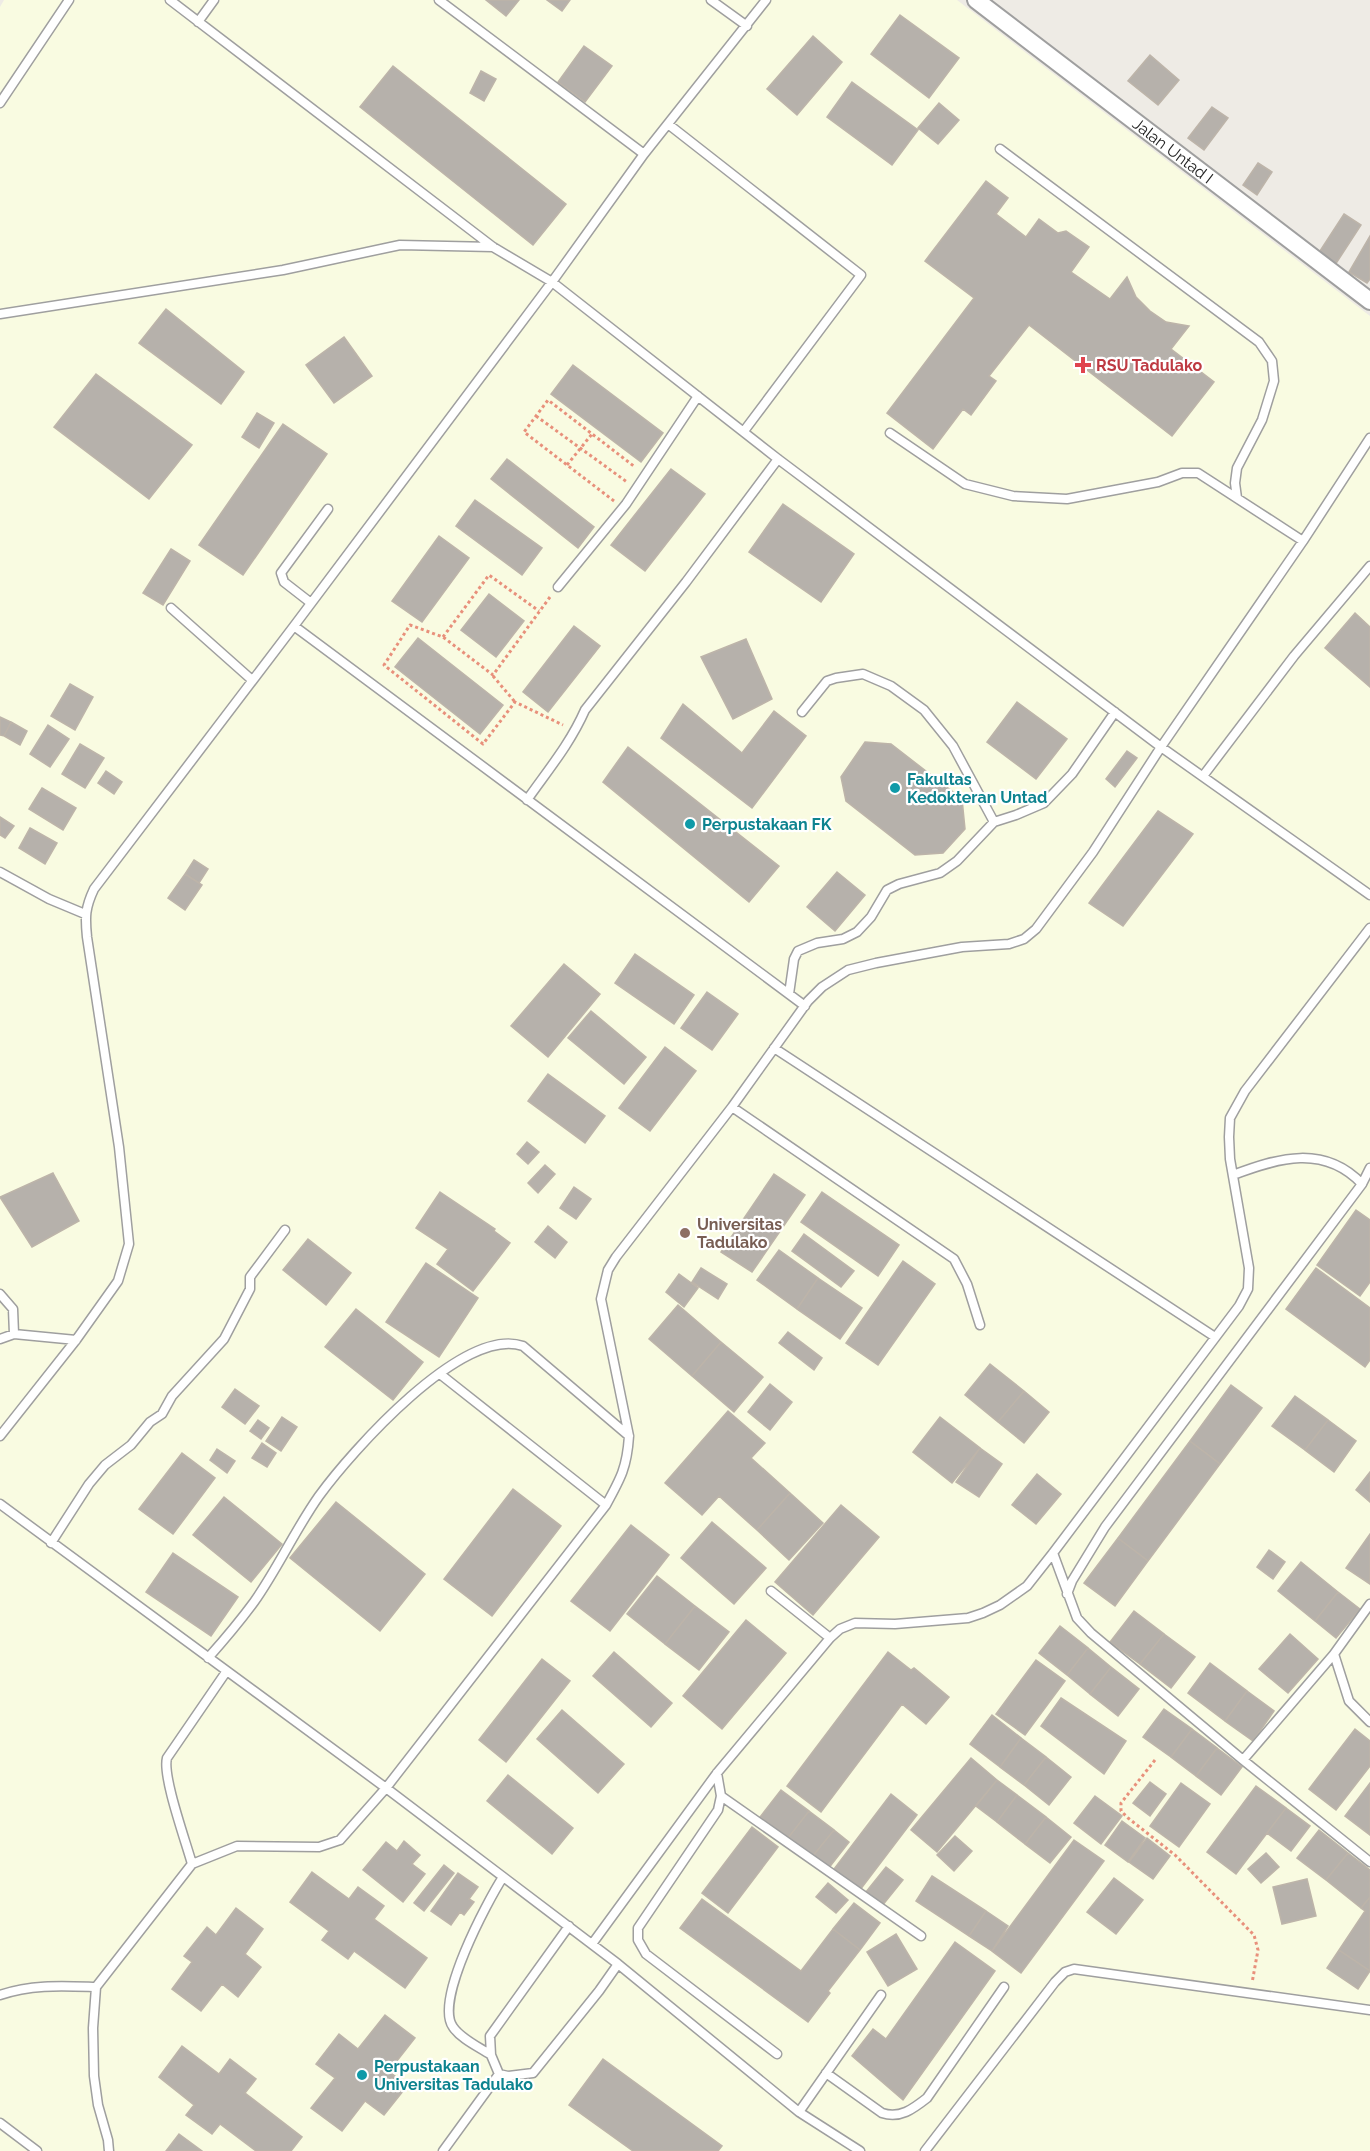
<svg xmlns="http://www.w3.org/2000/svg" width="1370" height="2151" viewBox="0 0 1370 2151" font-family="Raleway,sans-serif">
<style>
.education{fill:#f9fbe1}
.building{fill:#b6b1ab;stroke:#bdb4a9;stroke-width:1.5}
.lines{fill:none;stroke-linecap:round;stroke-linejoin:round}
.lane-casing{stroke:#9f9f9f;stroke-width:11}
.street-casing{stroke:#9f9f9f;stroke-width:20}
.path{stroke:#e8907b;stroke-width:3;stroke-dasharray:3 3;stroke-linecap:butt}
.lane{stroke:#fff;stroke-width:8}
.street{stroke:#fff;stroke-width:16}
.health-dot{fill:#e0444e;stroke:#fff;stroke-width:2}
.culture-dot{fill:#0f9aa8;stroke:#fff;stroke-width:2}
.education-dot{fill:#8d6e63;stroke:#fff;stroke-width:2}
.labels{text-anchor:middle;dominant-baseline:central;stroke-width:4.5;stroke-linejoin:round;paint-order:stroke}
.street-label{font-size:16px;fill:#1e1e1e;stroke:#fff}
.health-label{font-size:16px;font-weight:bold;fill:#be3a42;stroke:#fff;text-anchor:start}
.culture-label{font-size:16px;font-weight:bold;fill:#0d838f;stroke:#fff;text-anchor:start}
.education-label{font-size:16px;font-weight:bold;fill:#785e54;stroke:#fff;text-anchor:start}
</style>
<rect width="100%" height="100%" fill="#eeebe5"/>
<path class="education" d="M4,0h953l413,316v1835h-1370v-2144z"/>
<path class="building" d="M486,0h33l-13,16z
M547,0h23l-8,11z
M900,15l59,43 -30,40 -58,-44z
M813,36l29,26 -45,53 -30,-26z
M584,46l28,20 -27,36 -27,-20z
M1150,55l29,25 -21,25 -30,-24z
M393,66l173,138 -33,41 -173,-138z
M481,71l15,8 -12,22 -14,-8z
M852,82l66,48 -26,35 -65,-48z
M939,103l20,17 -21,24 -20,-16z
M1212,107l16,11 -24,32 -16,-12z
M1258,163l14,9 -15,23 -14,-10z
M986,181l22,17 -12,16 30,23 13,-18 19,14 8,-2 23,16 -18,25 39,27 17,-22 9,20 14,14 16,11 23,4 -18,23 43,33 -42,54 -143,-111 -40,51 7,5 -25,34 -8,-6 -30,40 -46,-36 87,-115 -49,-37z
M1344,214l17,11 -26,40 -17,-11z
M1370,236v43l-3,4 -18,-11z
M166,309l78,63 -23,32 -82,-61z
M344,337l28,39 -38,27 -28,-38z
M573,365l90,68 -22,29 -90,-68z
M96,374l96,71 -43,54 -95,-72z
M257,413l17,10 -15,25 -17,-11z
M283,424l44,30 -84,121 -44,-30z
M507,459l87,68 -16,21 -87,-69z
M671,469l34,25 -60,77 -34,-26z
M475,500l67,48 -20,27 -66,-49z
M783,504l71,50 -33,48 -72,-50z
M439,536l30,22 -47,64 -30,-21z
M171,549l19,12 -27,44 -20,-12z
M489,594l35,27 -28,36 -35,-27z
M1355,613l15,14v60l-45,-39z
M574,626l26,20 -52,66 -25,-20z
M418,638l85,67 -23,29 -85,-67z
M746,639l26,60 -39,20 -32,-62z
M70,684l23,13 -18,33 -24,-14z
M1017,702l50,37 -31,40 -49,-37z
M683,704l59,49 32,-42 32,25 -54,72 -91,-70z
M0,717l11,5 -7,14 -4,-1z
M11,722l16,9 -7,14 -16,-9z
M48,725l21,14 -19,28 -20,-13z
M865,742l26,2 71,55 3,30 -22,24 -28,2 -69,-54 -5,-24z
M80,744l24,14 -19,30 -23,-14z
M628,747l151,119 -30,36 -146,-120z
M1127,751l10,7 -22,29 -9,-8z
M106,771l16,11 -8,12 -16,-11z
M42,788l34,20 -13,22 -34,-21z
M1158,811l35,23 -70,92 -34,-23z
M0,817l14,9 -9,12 -5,-3z
M30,828l27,15 -12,21 -26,-16z
M194,860l14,9 -9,14 -14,-9z
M837,872l28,23 -30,36 -28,-24z
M185,874l17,11 -17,25 -17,-12z
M635,954l59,41 -20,29 -59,-41z
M564,964l36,30 -52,63 -37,-31z
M707,992l31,22 -26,36 -31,-22z
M591,1011l55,46 -22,27 -56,-46z
M665,1047l31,24 -46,60 -31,-23z
M548,1074l57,42 -20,27 -57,-42z
M527,1142l12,10 -11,12 -11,-10z
M545,1165l10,9 -17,19 -10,-10z
M53,1173l26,48 -47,26 -32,-50z
M774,1174l31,21 -53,77 -31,-20z
M574,1187l17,12 -15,20 -16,-11z
M440,1192l55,37 -1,2 16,12 -37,48 -36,-27 11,-15 -32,-21z
M822,1192l77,53 -21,31 -77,-54z
M1356,1210l14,10v62l-10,14 -43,-31z
M548,1226l19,16 -12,16 -20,-16z
M804,1234l50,37 -13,16 -49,-36z
M308,1239l43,34 -25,32 -43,-35z
M779,1250l39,28 -21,31 -40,-29z
M903,1261l32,23 -57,81 -32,-22z
M426,1263l52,35 -39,59 -53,-35z
M701,1268l26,16 -9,15 -26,-17z
M1316,1268l54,40v52l-5,7 -79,-58z
M679,1274l19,14 -14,19 -18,-15z
M818,1278l44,30 -22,31 -43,-30z
M678,1305l43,37 -29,34 -43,-37z
M356,1309l67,53 -30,38 -68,-53z
M788,1332l34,26 -8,12 -35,-27z
M721,1342l42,35 -29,35 -42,-36z
M990,1364l34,27 -26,31 -33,-27z
M770,1384l22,18 -22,28 -22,-18z
M1231,1385l31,23 -42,56 -30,-23z
M235,1389l24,17 -14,18 -23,-17z
M1024,1391l25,21 -25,31 -26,-21z
M1295,1396l33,24 -23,30 -33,-24z
M728,1411l37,32 -14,15 39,35 -33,37 -38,-34 -17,19 -37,-32z
M282,1417l15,10 -16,24 -15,-10z
M940,1417l40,31 -28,35 -39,-31z
M258,1420l11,8 -8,11 -11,-8z
M1328,1420l28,21 -22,31 -29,-22z
M1190,1441l30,23 -72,97 -30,-23z
M262,1443l14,10 -9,14 -15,-9z
M980,1448l22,16 -23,33 -23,-15z
M217,1449l18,12 -8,12 -17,-13z
M182,1453l33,25 -42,56 -34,-25z
M1370,1472v30l-14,-12z
M1037,1474l24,20 -25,30 -24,-19z
M513,1489l48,37 -69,90 -48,-37z
M790,1493l33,30 -34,37 -32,-30z
M224,1497l58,47 -31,38 -58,-47z
M336,1502l89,72 -45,57 -90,-73z
M841,1505l38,32 -66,78 -38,-33z
M712,1522l54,46 -32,36 -53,-46z
M631,1525l38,30 -59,76 -39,-30z
M1370,1534v50l-24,-16z
M1118,1538l30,23 -33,45 -31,-23z
M1269,1550l16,12 -12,17 -16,-12z
M173,1553l65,44 -27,39 -65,-44z
M1301,1562l37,30 -23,29 -37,-30z
M657,1576l38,30 -30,38 -38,-30z
M1338,1592l22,17 -24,29 -21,-17z
M695,1606l34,26 -30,38 -34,-26z
M1134,1611l30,23 -24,30 -30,-22z
M746,1620l40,33 -64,76 -39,-33z
M1060,1626l28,22 -21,27 -28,-22z
M1164,1634l31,23 -24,31 -31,-24z
M1290,1634l28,25 -30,34 -29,-24z
M1088,1648l23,19 -21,27 -23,-19z
M614,1652l58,51 -21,24 -58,-51z
M888,1652l23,18 3,-2 35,29 -23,27 -24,-20 -81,108 -34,-26z
M542,1659l28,22 -64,81 -27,-22z
M1036,1660l29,21 -40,54 -29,-21z
M1210,1663l37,28 -22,30 -37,-28z
M1111,1667l28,22 -21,27 -28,-22z
M1247,1691l27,20 -21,30 -28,-20z
M1061,1698l65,43 -22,33 -63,-48z
M1164,1709l28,20 -21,28 -28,-20z
M562,1710l62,54 -26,29 -61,-54z
M992,1715l29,23 -21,29 -30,-23z
M1192,1729l25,19 -21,28 -25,-19z
M1355,1729l15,12v25l-34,44 -27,-21z
M1021,1738l25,19 -22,28 -24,-18z
M1217,1748l25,19 -21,28 -25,-19z
M1046,1757l25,20 -22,28 -25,-20z
M971,1758l26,22 -60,72 -26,-22z
M508,1775l65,53 -21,26 -65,-53z
M997,1780l20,15 -20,27 -21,-16z
M1150,1782l16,12 -16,22 -17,-13z
M1181,1783l29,21 -31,43 -29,-21z
M1370,1783v52l-25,-19z
M1256,1786l30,22 -50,66 -29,-22z
M781,1790l28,21 -21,27 -28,-21z
M891,1794l26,21 -57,75 -26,-21z
M1017,1795l29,22 -21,27 -28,-22z
M1095,1796l27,20 -21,28 -27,-21z
M1286,1808l24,18 -19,25 -24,-18z
M809,1811l25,19 -22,27 -24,-19z
M1046,1817l25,20 -21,26 -25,-19z
M1122,1821l23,17 -17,24 -23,-17z
M752,1827l26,20 -50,66 -26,-20z
M834,1830l15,12 -21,27 -16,-12z
M1319,1830l29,23 -22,27 -29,-22z
M955,1836l17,15 -18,20 -17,-16z
M1147,1838l23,18 -17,23 -24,-17z
M1074,1840l30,21 -83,112 -29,-22z
M404,1841l16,14 -8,9 13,10 -22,28 -40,-32 23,-28 11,9z
M1266,1853l13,14 -18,16 -13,-14z
M1348,1853l22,17v27l-9,11 -35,-28z
M444,1865l10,8 -30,38 -10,-8z
M886,1867l17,13 -21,26 -16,-14z
M312,1872l37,27 9,-12 26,19 -10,13 53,39 -22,30 -51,-37 -6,8 -26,-19 7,-9 -39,-29z
M458,1873l20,14 -9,12 5,3 -10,13 -4,-3 -9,13 -20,-14z
M932,1876l54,35 -17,25 -53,-35z
M1114,1878l29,22 -27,34 -29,-22z
M1307,1879l9,37 -34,8 -9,-37z
M828,1883l20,17 -12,13 -20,-16z
M1370,1897v74l-31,-21 26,-39 -4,-3z
M702,1899l99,72 32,-42 27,21 -32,41 2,2 -22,29 -128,-94z
M854,1903l26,20 -20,27 -27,-21z
M236,1908l27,21 -18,25 16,13 -23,30 -16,-13 -21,27 -29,-22 20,-27 -8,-6 23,-29 9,8z
M986,1911l22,15 -16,25 -23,-15z
M896,1934l21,35 -29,17 -21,-34z
M955,1942l40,29 -92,129 -51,-44 21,-27 13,10z
M1339,1950l31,21 -12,18 -31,-21z
M385,2015l30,23 -26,33 18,15 -23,29 -19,-14 -23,30 -31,-23 24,-30 -19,-14 23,-30 19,15z
M182,2046l37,28 11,-15 26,20 -11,14 57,44 -11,14h-35l-36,-27 -8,10 -26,-19 8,-10 -35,-28z
M603,2059l119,87 -4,5h-85l-64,-46z
M179,2134l23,17h-36z"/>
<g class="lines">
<g class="lane-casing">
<path id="lane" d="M170,0l323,247 59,35 226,177 383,288 209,148
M439,0l205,154
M711,0l36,26
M198,22l16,-22
M0,103l69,-103
M668,124l193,151 -117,156
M1000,149l259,193 13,19 2,20 -12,39 -25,48 -2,15 2,15
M0,314l283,-44 117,-25 93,2
M890,433l75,51 48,12 54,3 91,-17 24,-9h16l105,68
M558,587l68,-83 72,-108
M311,603l-27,-21 -3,-9 47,-64
M171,608l81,72
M294,626l511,380
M802,712l25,-31 9,-3 27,-4 28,12 33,24 29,36 41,76
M1203,776l91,-120 76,-90
M527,800c21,-30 43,-56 58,-90l101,-128 92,-123
M0,872l49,27 36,15
M789,994l5,-35 4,-8 19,-8 26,-4 14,-7 14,-15 16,-27 12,-6 41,-11 17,-12 37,-39 22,-7 28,-12 28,-29 43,-62
M774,1048l441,289
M732,1107l222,152 13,25 13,41
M1233,1175c45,-17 91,-31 129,9
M0,1294l13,15 1,25
M0,1339l14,-5 62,6
M440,1374l166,131
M0,1436l76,-96 42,-59 11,-37 -10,-97 -32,-210c-2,-20 -2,-29 7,-48l200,-263 258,-344 92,-128 122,-154
M0,1504l386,284 232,176 181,148 61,39
M51,1543l38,-59 16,-19 26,-20 19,-23 12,-8 10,-18 52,-57 26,-50v-12l35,-47
M1053,1553l24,65 14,15 152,127 127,102
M771,1591l59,47
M1067,1594l5,-13 33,-54 257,-343 8,-16
M1370,1604l-36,50 15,47 21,21
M208,1658c16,-18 32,-37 46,-56 24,-34 41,-72 65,-106 32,-44 144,-171 204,-150l106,90
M1243,1760l91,-106
M717,1773l4,23 -3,14 -80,118v12l8,14 131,100
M721,1796l200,140
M192,1864c-6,-22 -30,-88 -25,-106l59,-86
M592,1944l125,-171 113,-135 10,-9 15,-6 40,1 73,-6 15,-5 17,-8 27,-19 26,-33 186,-247 9,-17 1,-21 -19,-109 -1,-22 1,-19 15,-27 125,-163
M0,1995c32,-11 63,-9 96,-8
M491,2055c-12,-8 -30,-16 -38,-28 -19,-26 34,-125 50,-150
M826,2073l56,40c18,6 31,-4 45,-15l77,-111
M499,2074l9,2 25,-3 66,-82 19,-27
M799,2112l82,-117
M0,2123l37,28
M109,2151l-1,-11 -10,-35 -4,-29 -1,-48 3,-41 96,-123 45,-18 82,1 21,-7 46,-52 220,-283c15,-27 21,-38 23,-69l-28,-137 7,-29 8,-13 116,-150 76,-106 14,-14 26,-17 28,-7 86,-16 47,-3 15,-5 12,-10 57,-77 68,-105 142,-206 67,-103
M443,2151l56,-77 -8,-19 -1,-19 79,-110
M925,2151l130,-169 10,-10 9,-3 296,41"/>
</g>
<g class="street-casing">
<g id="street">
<path id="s1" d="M976,0l394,301"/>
</g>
</g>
<path class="path" d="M536,416l91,66
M567,465l25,-31
M614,501l-90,-69 24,-32 87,67
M550,597l-57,78 -50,-38 -33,-12 -26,40 99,79 32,-42 48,23
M443,637l46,-62 50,36
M493,676l22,26
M1155,1760l-34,43v8l7,7 47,37 79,80 4,15 -6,33"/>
<use href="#lane" class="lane"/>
<use href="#street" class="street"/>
</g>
<path class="health-dot" d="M1080 356h6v6h6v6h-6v6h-6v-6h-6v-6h6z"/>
<g class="culture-dot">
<circle cx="895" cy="788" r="6"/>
<circle cx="690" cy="824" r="6"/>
<circle cx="362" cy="2075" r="6"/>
</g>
<circle class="education-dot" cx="685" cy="1233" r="6"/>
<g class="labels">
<g class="street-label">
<text stroke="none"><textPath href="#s1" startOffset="248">Jalan Untad I</textPath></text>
</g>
<g class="health-label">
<text x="1096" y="365">RSU Tadulako</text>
</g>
<g class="culture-label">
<text x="907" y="779">Fakultas<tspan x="907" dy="18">Kedokteran Untad</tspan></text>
<text x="702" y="824">Perpustakaan FK</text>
<text x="374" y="2066">Perpustakaan<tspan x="374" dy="18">Universitas Tadulako</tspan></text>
</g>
<g class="education-label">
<text x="697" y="1224">Universitas<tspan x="697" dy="18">Tadulako</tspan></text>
</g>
</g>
</svg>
